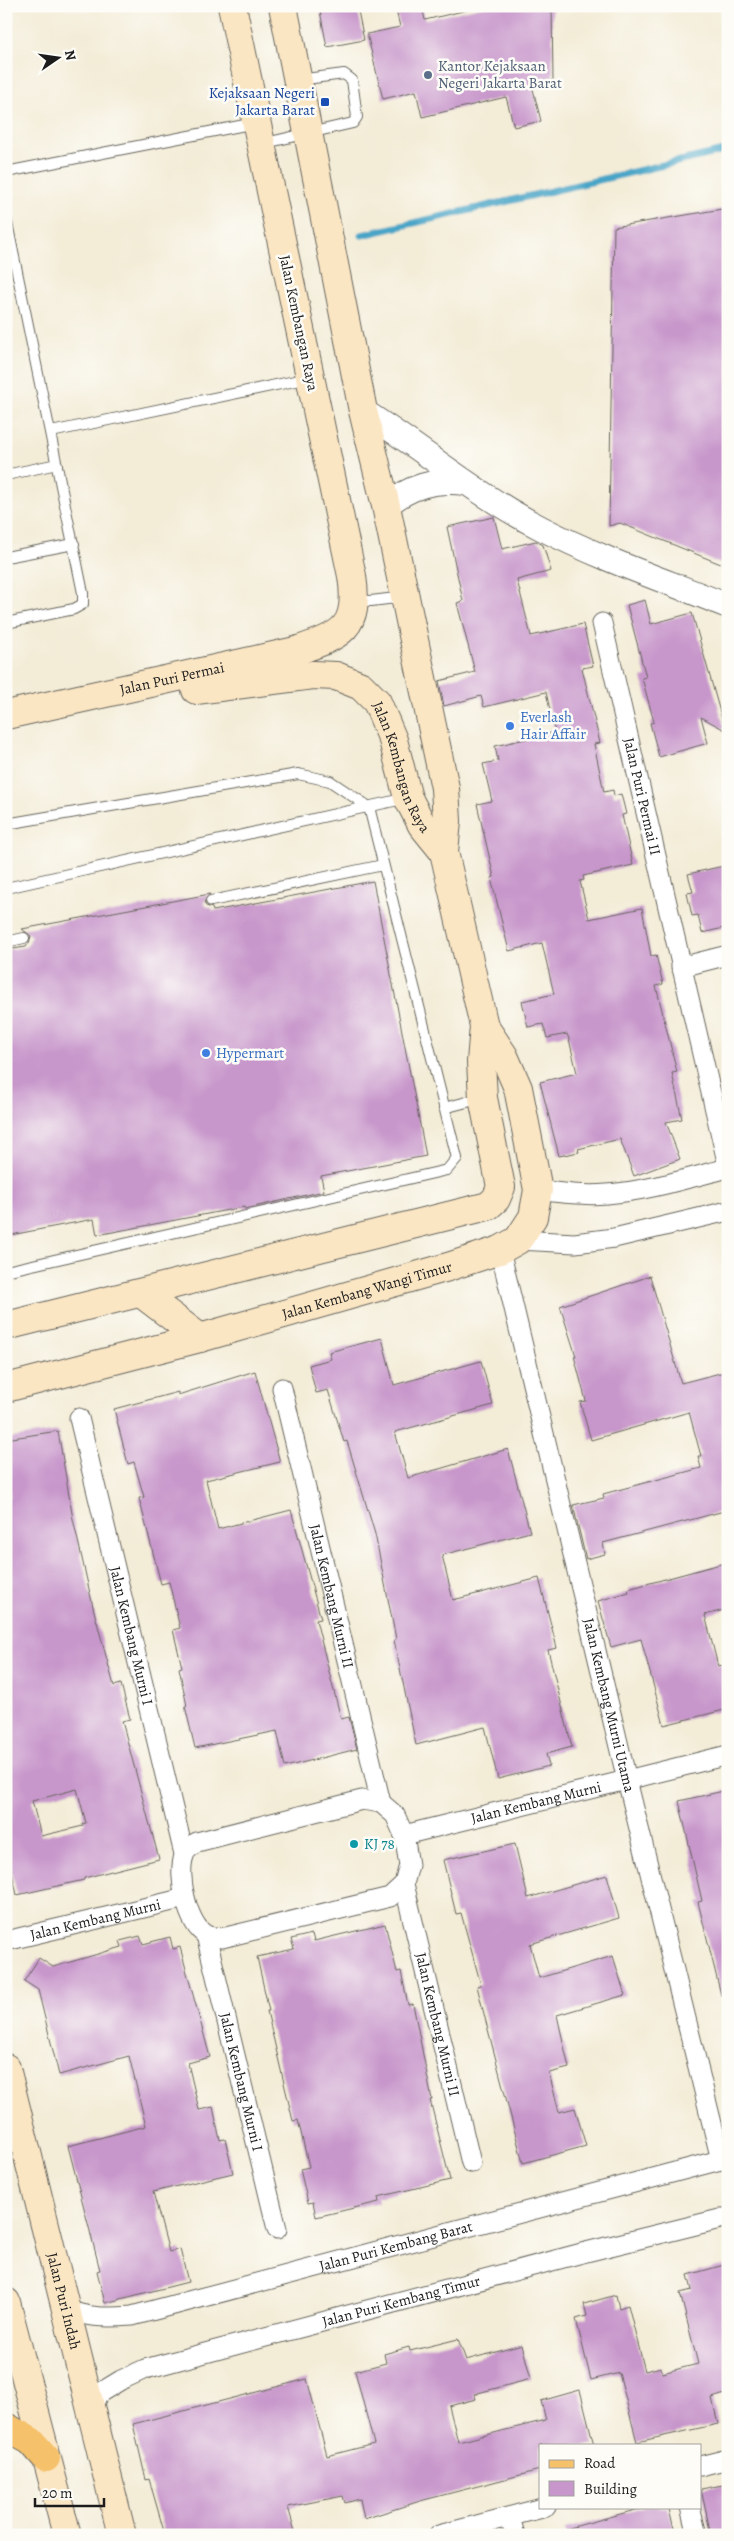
<svg xmlns="http://www.w3.org/2000/svg" width="734" height="2541" viewBox="0 0 734 2541" font-family="Alegreya,serif">
<style>
.lines{fill:none;stroke-linecap:round;stroke-linejoin:round}
.stream{stroke:#48a5c7;stroke-width:7}
.building{fill:#c796cb;fill-rule:evenodd}
.service-casing{stroke:#67655d;stroke-width:12}
.minor-casing{stroke:#67655d;stroke-width:21}
.tertiary-casing{stroke:#67655d;stroke-width:26}
.secondary-casing{stroke:#67655d;stroke-width:30}
.primary-casing{stroke:#67655d;stroke-width:30}
.service{stroke:#fff;stroke-width:10}
.minor{stroke:#fff;stroke-width:19}
.tertiary{stroke:#fff;stroke-width:24}
.secondary{stroke:#fbe6c4;stroke-width:28}
.primary{stroke:#f5c16b;stroke-width:28}
.service-dot{fill:#5c6f8a;stroke:#fdfcf7;stroke-width:2}
.transit-dot{fill:#1a4fb4;stroke:#fdfcf7;stroke-width:2}
.shop-dot{fill:#3f7fe0;stroke:#fdfcf7;stroke-width:2}
.culture-dot{fill:#0f9aa8;stroke:#fdfcf7;stroke-width:2}
.labels{text-anchor:middle;dominant-baseline:central;stroke-width:5;stroke-linejoin:round;paint-order:stroke}
.service-label{font-size:15px;fill:#4e5e75;stroke:#fdfcf7;text-anchor:start}
.transit-label{font-size:15px;fill:#164399;stroke:#fdfcf7;text-anchor:end}
.street-label{font-size:15px;fill:#1c1c1c;stroke:#fdfcf7}
.shop-label{font-size:15px;fill:#366cbe;stroke:#fdfcf7;text-anchor:start}
.culture-label{font-size:15px;fill:#0d838f;stroke:#fdfcf7;text-anchor:start}
</style>
<rect width="100%" height="100%" fill="#fdfcf7"/>
<filter id="ink" filterUnits="userSpaceOnUse"><feTurbulence type="fractalNoise" baseFrequency=".02" numOctaves="2"/><feDisplacementMap in="SourceGraphic" scale="10" xChannelSelector="R" yChannelSelector="G"/><feConvolveMatrix kernelMatrix="1 2 1 2 8 2 1 2 1" color-interpolation-filters="sRGB"/></filter>
<filter id="wash" filterUnits="userSpaceOnUse"><feTurbulence type="fractalNoise" baseFrequency=".0096" numOctaves="4" result="noise"/><feDisplacementMap in="SourceGraphic" scale="20" xChannelSelector="R" yChannelSelector="G"/><feGaussianBlur stdDeviation="1.12" result="paint"/><feColorMatrix in="noise" values="0 0 0 0 0 0 0 0 0 0 0 0 0 0 0 0 0 1.4 0 .05"/><feComposite in="paint" operator="in"/></filter>
<g filter="url(#wash)">
<rect width="100%" height="100%" fill="#f3ecd7"/>
<g class="lines">
<path class="stream" d="M362,235l366,-85"/>
</g>
<g id="blocks">
<path class="building" d="M319,6h38l7,34 -37,7z
M395,6h27l3,14 59,-14h68l1,75h-22l10,40 -27,6 -8,-30 -84,20 -6,-26 -33,8 -16,-65 33,-7z
M728,208v359l-108,-44 -11,3 5,-299z
M494,517l8,32 34,-8 7,4 8,26 -34,9 14,56 52,-12 10,42 -11,2 18,75 -6,1 10,48 9,-2 1,6 7,-2 5,20 -4,1 11,50 -50,11 1,4 -4,1 9,38 53,-11 9,48 5,-1 7,29 -7,2 21,86 -5,1 10,46 -16,3 14,37 -46,17 -14,-37 -42,10 1,3 -20,4 -19,-74 37,-9 -8,-34 -2,-5 -20,4 -4,-14 -15,3 -6,-26 32,-7 -12,-51 -33,8 -18,-73 3,-1 -17,-73 15,-3 -9,-37 15,-3 -3,-15 60,-14 -9,-40 -62,15 -3,-11 -37,10 -5,-25 36,-9 -18,-69 6,-2 -16,-74z
M645,600l6,24 41,-11 33,117 -24,-13 7,26 -49,14 -9,-34 4,-1 -12,-44 4,-1 -19,-72z
M728,865v62l-26,6 -4,-18 -6,1 -5,-23 6,-1 -5,-18z
M373,881l53,275 -105,20 3,15 -79,18 -1,-2 -147,28 -3,-16 -88,17v-286l20,-3 3,-4 2,-7 -9,-7 188,-35 -6,8 2,4 6,2 1,3z
M650,1276l31,107 47,-12v139l-125,33 2,11 -19,5 -13,-54 31,-7 -1,-4 98,-26 -3,-12h3l-12,-44 -98,28 -11,-38 6,-1 -12,-45h2l-16,-50z
M382,1338l12,47 87,-24 12,44 -98,27 13,46 100,-29 22,83 -88,23 11,45 86,-22 18,70 -9,2 24,97 -26,7 3,12 -51,13 -13,-52 -69,18 -22,-105 2,-1 -21,-105 -28,-93 -3,1 -16,-52 -12,3 -7,-28 22,-6 -2,-7z
M255,1371l25,91 -74,18 12,49 73,-19 30,109 -5,1 25,99 8,-2 8,32 -72,18 -8,-36 -82,17 -10,-42h2l-8,-38 3,-1 -9,-37 7,-2 -11,-46 -8,2 -22,-86 5,-1 -10,-35 -6,2 -14,-55 64,-17v3z
M58,1431l15,88 21,92 20,75 7,-2 9,35 -8,2 37,138 -75,19v2l-67,15 -11,-50v-348h4l-4,-23v-35zM77,1789l9,34 -4,1 1,2 -42,10 -9,-35z
M728,1562v47l-23,6 13,51 10,-2v45l-64,16 -23,-86 -30,8 -13,-46 31,-9 -1,-3z
M728,1790v204l-7,1 -23,-93 4,-1 -23,-100z
M515,1844l13,54 79,-23 12,43 -89,26 9,34 74,-22 12,39 -68,20 12,53 -20,5 10,39 16,-4 11,38 -63,17 -38,-145 -8,-32 4,-1 -20,-72 -5,1 -13,-54z
M385,1924l12,48 4,-1 7,34 5,-1 19,96h-2l20,80 -72,17 1,5 -63,15 -3,-15 -5,1 -8,-34 9,-2 -11,-47 -5,1 -26,-110h2l-12,-54 37,-8 -3,-10 21,-5 2,7z
M140,1936l3,8 27,-7 3,12 7,-2 30,110 -22,6 11,47 14,-3 7,33 5,-1 8,34 -80,19 16,60 11,-3 8,33 -83,21 -8,-32 3,-1 -32,-124 78,-20 -17,-70 -70,19 -21,-85 -14,-9 15,-23 14,9 69,-20 -2,-6z
M724,2265l4,15v113l-16,5 6,26 -81,18 -18,-69 -28,7 -15,-61 11,-3 -3,-12 32,-9 3,13 9,-3 17,66 16,-4 1,6 36,-9 -18,-71 12,-3 -4,-15z
M458,2339l8,21 56,-15 9,34 -57,15 2,5 -27,7 9,36 88,-22 -5,-19 39,-11 14,55h-54v25l-120,31 -56,18 -4,-20 -15,4 -2,-7 -55,11 8,28h-131l-16,-56 -3,1 -13,-56 174,-45 20,77 47,-12 -19,-73 31,-8 -2,-9 25,-7 1,4z
M728,2484v51h-17l-10,-46z
M646,2507h22l8,28h-109l-1,-6z"/>
</g>
</g>
<g filter="url(#ink)">
<use href="#blocks" fill-opacity="0" stroke="#67655d" stroke-width="1"/>
<g class="lines">
<g class="service-casing">
<path id="service" d="M261,144l92,-21 4,-6 -5,-37 -8,-6 -46,6
M6,172l249,-49
M6,218l77,375v11l-9,5 -68,14
M51,432l258,-54
M6,475l51,-11
M6,557l68,-13
M356,600l15,1 33,-4
M6,824l292,-50 32,7 39,26 88,351 -10,12 -441,101
M6,888l401,-90
M211,901l172,-36
M6,942l18,-4
M444,1108l38,-10"/>
</g>
<g class="minor-casing">
<g id="minor">
<path id="s1" d="M602,623l126,543"/>
<path d="M681,967l47,-12"/>
<path d="M538,1190c23,3 46,6 69,4 41,-3 81,-16 121,-26"/>
<path d="M518,1240l57,3 39,-5 114,-27"/>
<path id="s2" d="M500,1250l127,530 94,380"/>
<path id="s3" d="M282,1388l99,415"/>
<path id="s4" d="M79,1418l105,436"/>
<path id="s5" d="M404,1835l324,-80"/>
<path id="s6" d="M404,1884l-14,13 -168,41c-5,-1 -12,-1 -16,-3 -19,-11 -29,-60 -22,-79 1,-5 8,-10 13,-14l165,-42 19,3 14,12 9,20 5,30 -5,19 67,279"/>
<path id="s7" d="M206,1935l71,294"/>
<path id="s8" d="M6,1941l179,-43"/>
<path id="s9" d="M65,2309c23,9 42,9 67,7l596,-158"/>
<path id="s10" d="M90,2413l8,-19 23,-14 24,-11 437,-116 146,-36"/>
<path d="M700,2466l28,-7"/>
<path d="M690,2507l7,28"/>
<path d="M510,2517l5,18"/>
<path d="M439,2535l107,-28"/>
</g>
</g>
<g class="tertiary-casing">
<path id="tertiary" d="M363,411c60,38 115,85 178,117 60,31 125,53 187,78
M386,506c24,-20 48,-27 80,-23"/>
</g>
<g class="secondary-casing">
<g id="secondary">
<path id="s11" d="M196,690l117,-15 23,1 25,10 16,16 16,38 15,58 14,27 22,27"/>
<path id="s12" d="M6,715l290,-64c46,-16 64,-22 56,-75l-120,-570"/>
<path d="M141,1293l59,45"/>
<path d="M6,1326l482,-120 8,-7 5,-12 -18,-89 -2,-36 3,-36 -40,-174 3,-31 -2,-33 -59,-282 -23,-95 -80,-405"/>
<path id="s13" d="M6,1388l194,-50 248,-71 52,-17 18,-10 15,-23 5,-27 -20,-102 -14,-32 -20,-30"/>
<path id="s14" d="M6,2068l116,467"/>
<path d="M6,2302l61,233"/>
</g>
</g>
<g class="primary-casing">
<path id="primary" d="M6,2427l25,14 15,17"/>
</g>
<use href="#service" class="service"/>
<use href="#minor" class="minor"/>
<use href="#tertiary" class="tertiary"/>
<use href="#secondary" class="secondary"/>
<use href="#primary" class="primary"/>
</g>
</g>
<circle class="service-dot" cx="428" cy="75" r="5"/>
<rect class="transit-dot" x="320" y="97" width="10" height="10" rx="2.5"/>
<g class="shop-dot">
<circle cx="510" cy="726" r="5"/>
<circle cx="206" cy="1053" r="5"/>
</g>
<circle class="culture-dot" cx="354" cy="1844" r="5"/>
<g class="labels">
<g class="service-label">
<text x="438" y="66">Kantor Kejaksaan<tspan x="438" dy="17">Negeri Jakarta Barat</tspan></text>
</g>
<g class="transit-label">
<text x="315" y="93">Kejaksaan Negeri<tspan x="315" dy="17">Jakarta Barat</tspan></text>
</g>
<g class="street-label">
<text transform="translate(299 323) rotate(78)">Jalan Kembangan Raya</text>
<text stroke="none"><textPath href="#s12" startOffset="170">Jalan Puri Permai</textPath></text>
<text stroke="none"><textPath href="#s11" startOffset="260">Jalan Kembangan Raya</textPath></text>
<text stroke="none"><textPath href="#s1" startOffset="178">Jalan Puri Permai II</textPath></text>
<text stroke="none"><textPath href="#s13" startOffset="374">Jalan Kembang Wangi Timur</textPath></text>
<text stroke="none"><textPath href="#s3" startOffset="214">Jalan Kembang Murni II</textPath></text>
<text stroke="none"><textPath href="#s4" startOffset="224">Jalan Kembang Murni I</textPath></text>
<text stroke="none"><textPath href="#s2" startOffset="468">Jalan Kembang Murni Utama</textPath></text>
<text stroke="none"><textPath href="#s5" startOffset="136">Jalan Kembang Murni</textPath></text>
<text stroke="none"><textPath href="#s8" startOffset="92">Jalan Kembang Murni</textPath></text>
<text stroke="none"><textPath href="#s6" startOffset="738">Jalan Kembang Murni II</textPath></text>
<text stroke="none"><textPath href="#s7" startOffset="151">Jalan Kembang Murni I</textPath></text>
<text stroke="none"><textPath href="#s9" startOffset="341">Jalan Puri Kembang Barat</textPath></text>
<text stroke="none"><textPath href="#s10" startOffset="339">Jalan Puri Kembang Timur</textPath></text>
<text stroke="none"><textPath href="#s14" startOffset="240">Jalan Puri Indah</textPath></text>
</g>
<g class="shop-label">
<text x="520" y="717">Everlash<tspan x="520" dy="17">Hair Affair</tspan></text>
<text x="216" y="1053">Hypermart</text>
</g>
<g class="culture-label">
<text x="364" y="1844">KJ 78</text>
</g>
</g>
<rect width="734" height="2541" fill="none" stroke="#fdfcf7" stroke-width="25"/>
<rect x="539" y="2444" width="162" height="65" fill="#fdfcf7" stroke="#a3a29f"/>
<rect x="549" y="2460" width="25" height="8" fill="#f5c16b" stroke="#a3a29f"/>
<text x="584" y="2468" font-size="15" fill="#1c1c1c">Road</text>
<rect x="549" y="2481" width="25" height="15" fill="#c796cb" stroke="#a3a29f"/>
<text x="584" y="2494" font-size="15" fill="#1c1c1c">Building</text>
<g transform="translate(58 58) rotate(77)" stroke="#fdfcf7" stroke-width="4" paint-order="stroke">
<path d="M0-4L9 19L0 12L-9 19Z" fill="#1c1c1c"/>
<text y="-8" font-size="14" font-weight="bold" text-anchor="middle" fill="#1c1c1c">N</text>
</g>
<path d="M35 2498v8h69v-8" fill="none" stroke="#1c1c1c" stroke-width="2.5"/>
<text x="42" y="2498" font-size="15" fill="#1c1c1c" stroke="#fdfcf7" stroke-width="4" paint-order="stroke">20 m</text>
</svg>
